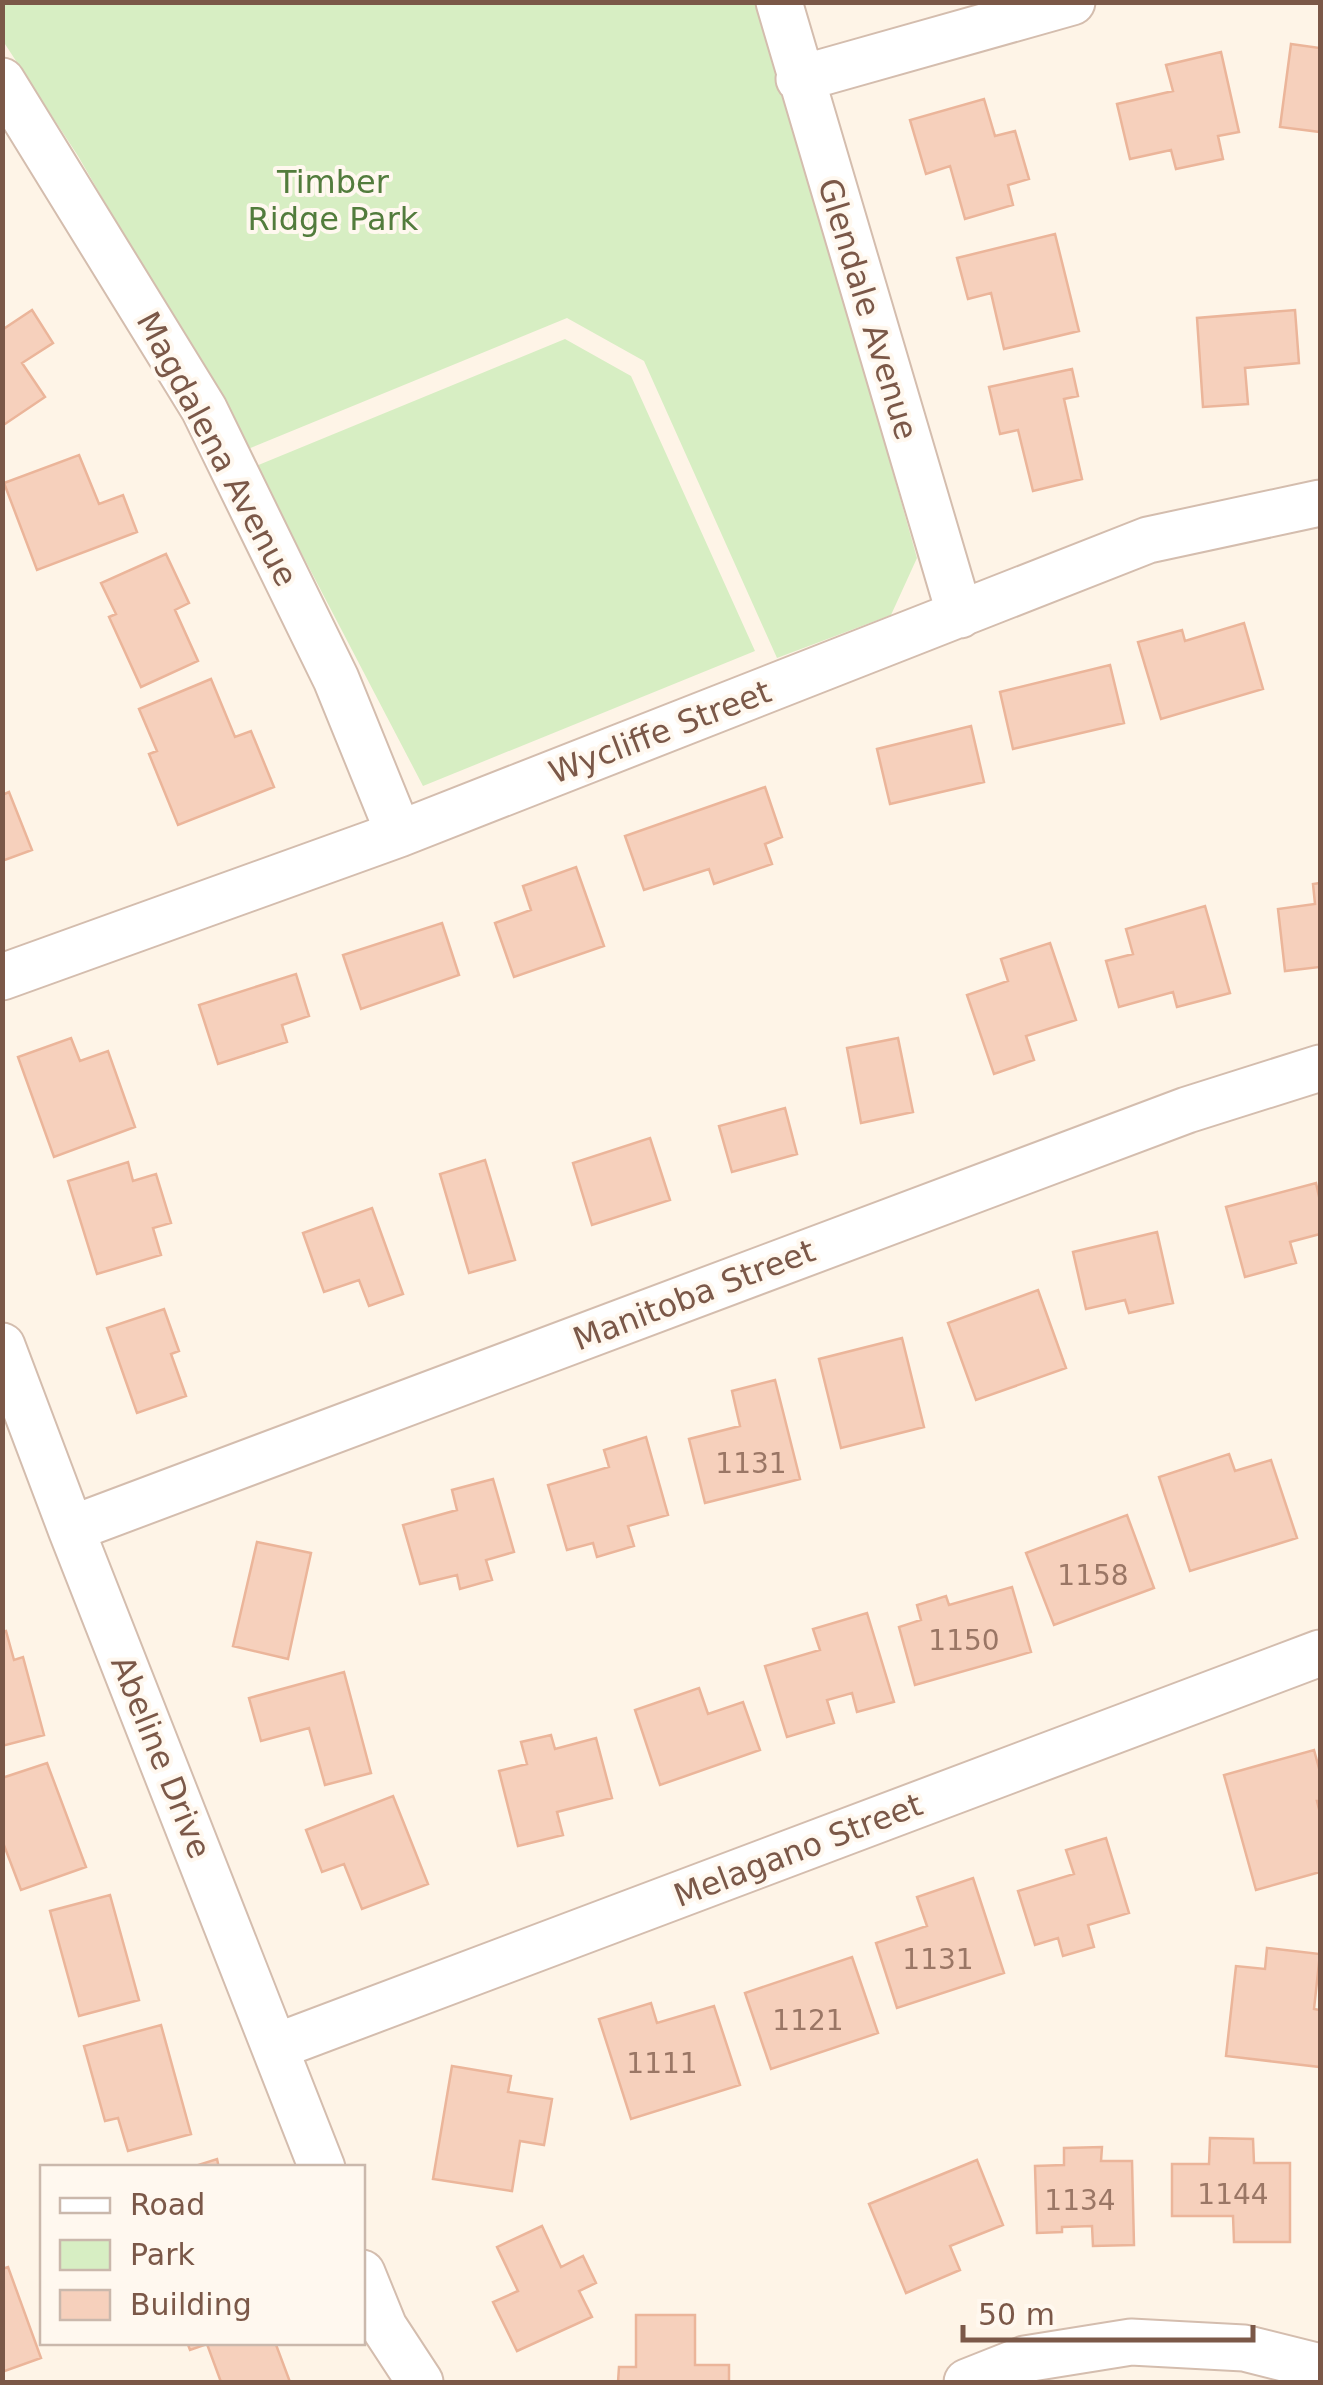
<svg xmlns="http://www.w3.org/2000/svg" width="1323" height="2385" viewBox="0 0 1323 2385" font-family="'DejaVu Sans',sans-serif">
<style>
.green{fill:#d7eec3}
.building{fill:#f6d0bc;stroke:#ebb59a;stroke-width:2.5}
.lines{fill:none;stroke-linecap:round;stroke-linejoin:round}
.street-casing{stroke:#d4bdae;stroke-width:49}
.street{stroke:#fff;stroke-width:45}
.labels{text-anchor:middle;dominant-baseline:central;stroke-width:8;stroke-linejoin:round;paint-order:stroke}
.number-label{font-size:28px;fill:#9a7665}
.park-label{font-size:32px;fill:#527c3c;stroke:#fff8ef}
.street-label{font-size:32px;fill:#7b5848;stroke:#fff8ef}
</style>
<rect width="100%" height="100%" fill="#fef4e7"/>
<path class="green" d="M2,3h753l44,137 118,418 -26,57 -114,43 -133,-297 -77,-43 -319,131 -170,-293 -75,-115z
M565,339l66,37 124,275 -332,135 -167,-320z"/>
<path class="building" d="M1291,44l29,4v84l-40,-5z
M1221,52l18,80 -21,4 5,23 -47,10 -5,-19 -41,9 -13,-55 56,-13 -7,-26z
M984,99l11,37 20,-5 14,48 -21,6 5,20 -48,14 -15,-53 -24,8 -16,-54z
M1055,234l24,97 -75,18 -13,-56 -23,6 -11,-41z
M32,310l21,33 -31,20 23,34 -43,29v-96z
M1295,310l4,53 -54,5 3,36 -45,3 -6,-89z
M1072,369l6,27 -14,3 18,80 -49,12 -15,-61 -18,4 -11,-47z
M79,455l20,49 24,-9 14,37 -100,38 -33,-87z
M166,554l23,49 -14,7 23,51 -57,26 -32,-70 7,-3 -15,-31z
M1244,623l19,66 -102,30 -23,-77 44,-12 3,11z
M1110,665l14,58 -111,26 -13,-57z
M211,679l24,58 16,-6 23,56 -96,38 -29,-71 8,-3 -18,-42z
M971,726l13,56 -94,22 -13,-55z
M765,787l17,50 -17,7 7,20 -58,20 -5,-15 -65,21 -19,-54z
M9,792l23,58 -30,11v-66z
M576,867l28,79 -90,31 -19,-54 36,-13 -8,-24z
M1320,883v84l-35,4 -7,-62 37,-5 -2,-20z
M1205,906l25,87 -53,14 -4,-15 -54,15 -13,-46 27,-7 -7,-25z
M442,923l17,52 -98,34 -18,-54z
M1050,943l26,77 -50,16 8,24 -40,14 -27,-79 41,-14 -7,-22z
M296,974l13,42 -27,9 5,17 -69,22 -19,-59z
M71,1038l9,23 28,-10 27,76 -81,30 -36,-100z
M898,1038l15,74 -52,11 -14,-75z
M785,1108l12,46 -65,18 -13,-46z
M650,1138l20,62 -78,25 -19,-62z
M485,1160l30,100 -46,13 -29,-99z
M128,1162l5,19 23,-7 15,49 -18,5 8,27 -64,19 -29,-93z
M1316,1183l4,18v33l-30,8 6,21 -51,14 -19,-70z
M372,1208l31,86 -34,12 -10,-26 -35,12 -21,-59z
M1157,1232l16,71 -44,10 -4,-13 -39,9 -13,-57z
M1038,1290l28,78 -90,32 -28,-77z
M164,1309l15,42 -8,3 15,42 -49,17 -30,-85z
M902,1338l22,89 -83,21 -22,-89z
M775,1380l25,99 -95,24 -16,-64 51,-13 -8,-35z
M646,1437l22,78 -40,11 6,20 -37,11 -4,-14 -26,7 -19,-65 61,-18 -5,-17z
M1229,1454l6,17 36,-11 26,78 -107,33 -31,-94z
M493,1479l21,73 -28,8 6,20 -32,9 -3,-14 -37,9 -17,-59 54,-15 -5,-20z
M1127,1515l27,73 -100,37 -28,-72z
M257,1542l54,11 -23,106 -55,-13z
M1012,1587l19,65 -116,33 -16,-58 22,-7 -4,-15 29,-9 3,9z
M867,1613l27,89 -37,10 -5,-19 -25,7 7,23 -47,14 -22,-71 55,-16 -7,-21z
M6,1631l8,29 9,-3 21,78 -42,11v-114z
M344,1672l27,101 -46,12 -16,-57 -48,13 -12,-43z
M699,1688l9,26 35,-12 17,48 -100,35 -25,-75z
M551,1735l4,14 41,-11 16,60 -55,14 6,23 -45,11 -19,-75 28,-7 -6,-22z
M1314,1750l6,22v29h-3l3,12v59l-64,18 -32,-115z
M47,1763l39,104 -65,23 -19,-50v-62z
M393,1796l35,88 -66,25 -18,-45 -22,8 -16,-42z
M1106,1838l23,75 -41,12 6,22 -31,9 -5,-18 -23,7 -17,-54 56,-17 -8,-24z
M973,1878l31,95 -107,35 -21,-65 51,-17 -10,-29z
M110,1895l29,105 -60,16 -29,-105z
M1267,1948l53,6 -6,55 6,1v57l-94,-11 10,-90 29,3z
M852,1957l26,76 -107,36 -26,-76z
M651,2003l6,20 57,-17 26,79 -109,34 -32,-100z
M161,2025l30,109 -63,17 -10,-33 -13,3 -21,-75z
M452,2066l59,10 -3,16 44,7 -8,46 -24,-4 -8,50 -79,-12z
M1210,2138l43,1 1,24h36v79h-56l-1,-26h-61v-52h37z
M1102,2147l-1,14h31l2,84 -41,1 -1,-20 -30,1v5l-25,1 -2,-67 29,-1v-17z
M217,2159l2,9h-30z
M977,2160l26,65 -53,21 10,24 -54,23 -37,-89z
M542,2226l19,41 22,-11 13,27 -17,8 13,26 -75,34 -24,-49 25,-11 -21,-44z
M8,2267l33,91 -39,14v-103z
M636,2315h59v50h34v17h-111l1,-15h17z
M187,2342h88l15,40h-69l-14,-38 -17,6z"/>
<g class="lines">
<g class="street-casing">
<path id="street" d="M779,2l181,613
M799,79l273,-77
M2,81l202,328 132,270 63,155
M2,977l397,-143 749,-294 172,-37
M2,1346l69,183 251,639
M71,1529l1116,-419 133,-42
M275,2047l1045,-394
M362,2273l22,54 36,55
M967,2382l58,-23 106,-17 113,6 76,19"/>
</g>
<use href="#street" class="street"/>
</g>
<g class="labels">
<g class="number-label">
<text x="751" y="1463">1131</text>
<text x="1093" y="1575">1158</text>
<text x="964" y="1640">1150</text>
<text x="938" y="1959">1131</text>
<text x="808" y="2020">1121</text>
<text x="662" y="2063">1111</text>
<text x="1233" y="2194">1144</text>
<text x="1080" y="2200">1134</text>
</g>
<g class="park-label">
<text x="333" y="182">Timber<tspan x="333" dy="37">Ridge Park</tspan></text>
</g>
<g class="street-label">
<text transform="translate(868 309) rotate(73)">Glendale Avenue</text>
<text transform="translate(217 449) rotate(62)">Magdalena Avenue</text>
<text transform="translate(660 732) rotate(-21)">Wycliffe Street</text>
<text transform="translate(694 1295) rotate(-21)">Manitoba Street</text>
<text transform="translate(161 1757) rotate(68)">Abeline Drive</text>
<text transform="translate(798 1850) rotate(-21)">Melagano Street</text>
</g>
</g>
<rect width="1323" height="2385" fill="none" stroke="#7b5848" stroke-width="10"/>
<rect x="40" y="2165" width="325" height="180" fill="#fff8ef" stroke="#cab8ac" stroke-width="2.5"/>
<rect x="60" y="2198" width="50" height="15" fill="#ffffff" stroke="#cab8ac" stroke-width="2.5"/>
<text x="130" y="2215" font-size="30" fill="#7b5848">Road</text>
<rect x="60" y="2240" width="50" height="30" fill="#d7eec3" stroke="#cab8ac" stroke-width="2.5"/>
<text x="130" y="2265" font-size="30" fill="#7b5848">Park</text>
<rect x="60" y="2290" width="50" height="30" fill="#f6d0bc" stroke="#cab8ac" stroke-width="2.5"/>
<text x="130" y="2315" font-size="30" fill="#7b5848">Building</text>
<path d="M963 2325v15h290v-15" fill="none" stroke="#7b5848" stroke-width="5"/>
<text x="978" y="2325" font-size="30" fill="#7b5848" stroke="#fff8ef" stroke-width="8" paint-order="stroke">50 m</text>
</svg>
